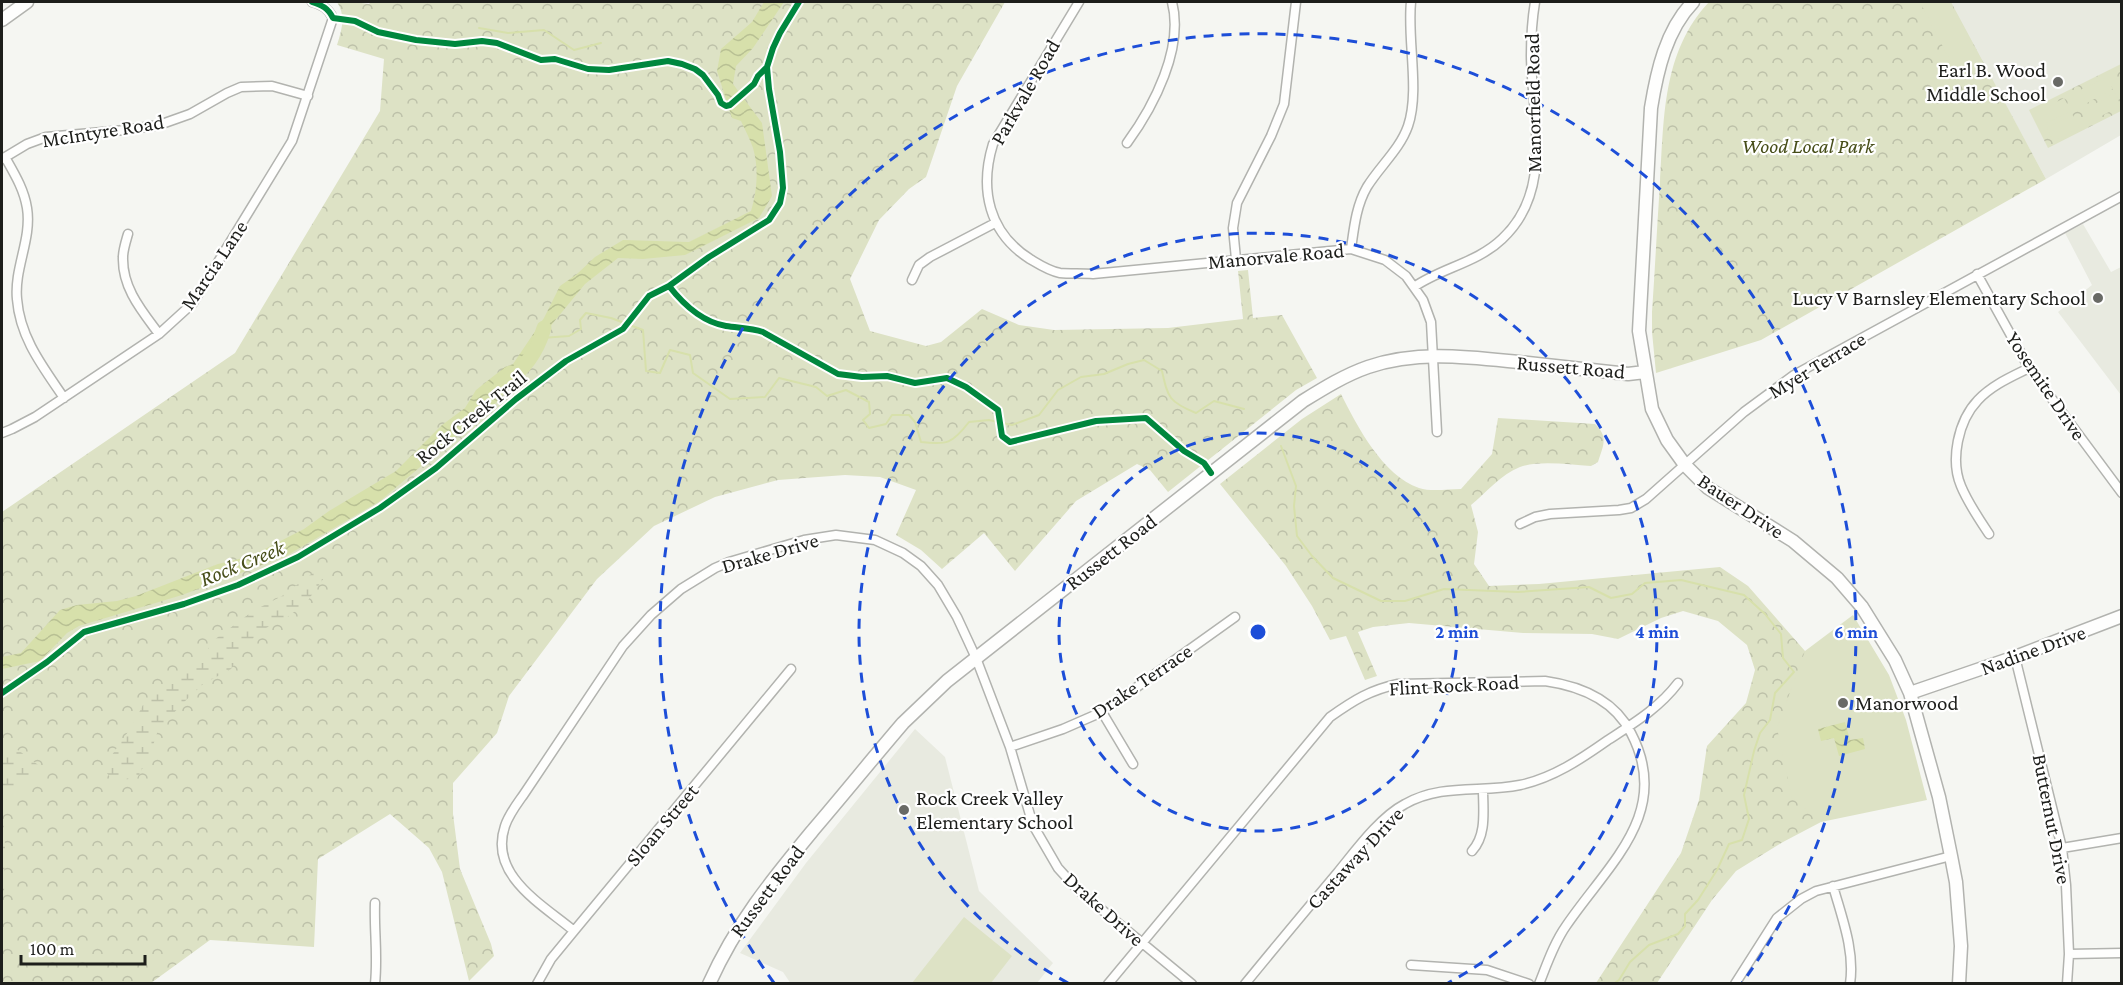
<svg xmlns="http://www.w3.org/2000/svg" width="2123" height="985" viewBox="0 0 2123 985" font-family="'Crimson Pro',serif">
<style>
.built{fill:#e8eae0}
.forest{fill:url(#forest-crowns)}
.wetland{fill:url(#wetland-marsh)}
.pitch{fill:#dde2c5}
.water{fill:url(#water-waves)}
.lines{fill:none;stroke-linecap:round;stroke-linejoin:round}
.stream{stroke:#d7e0ab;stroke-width:2}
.river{stroke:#d7e0ab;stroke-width:15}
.street-casing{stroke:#b2b3af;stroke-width:11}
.secondary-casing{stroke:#b2b3af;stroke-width:15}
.street{stroke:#fefefd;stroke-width:8}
.secondary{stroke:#fefefd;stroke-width:12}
.cycleway-casing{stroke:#fff;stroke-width:10}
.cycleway{stroke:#00873e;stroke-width:6}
.ring{fill:none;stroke:#1d4ed8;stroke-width:3;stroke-dasharray:10 8}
.poi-dot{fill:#696a66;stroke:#fff;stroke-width:2}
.labels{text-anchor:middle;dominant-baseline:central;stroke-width:4.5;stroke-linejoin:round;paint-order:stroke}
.poi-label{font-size:21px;fill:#1d1e1b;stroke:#fff;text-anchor:end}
.street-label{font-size:21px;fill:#1d1e1b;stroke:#fff}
.park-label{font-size:21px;font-style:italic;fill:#474e19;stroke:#fff}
.water-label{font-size:22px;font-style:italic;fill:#474e19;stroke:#fff}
.centre{fill:#1d4ed8;stroke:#fff;stroke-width:3}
.ring-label{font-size:18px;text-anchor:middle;font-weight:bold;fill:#1d4ed8;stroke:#fff;stroke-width:4.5;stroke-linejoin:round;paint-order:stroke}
</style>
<defs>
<pattern id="forest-crowns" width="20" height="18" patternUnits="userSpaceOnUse" patternTransform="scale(1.5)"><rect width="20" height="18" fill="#dde2c5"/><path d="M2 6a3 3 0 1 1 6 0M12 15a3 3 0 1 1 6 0" fill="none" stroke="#bdc1a9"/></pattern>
<pattern id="wetland-marsh" width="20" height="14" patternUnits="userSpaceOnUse" patternTransform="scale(1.5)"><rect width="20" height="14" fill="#dde2c5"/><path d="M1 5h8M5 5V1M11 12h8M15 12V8" fill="none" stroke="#bdc1a9"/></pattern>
<pattern id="water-waves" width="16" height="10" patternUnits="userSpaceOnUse" patternTransform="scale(1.5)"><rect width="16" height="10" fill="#d7e0ab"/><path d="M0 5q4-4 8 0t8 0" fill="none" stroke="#b8c093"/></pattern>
</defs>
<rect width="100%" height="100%" fill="#f5f6f2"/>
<path class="built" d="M1950,2h171v133l-75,44z
M2083,224l28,48 10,-5v128l-63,-83 34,-27 -27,-52z
M915,729l30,28 34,134 74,72 -16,20 -246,1 -8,-12 -43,-19 66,-90z"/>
<path class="forest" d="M337,2h17l15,2 2,-2h634l-48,84 -31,91 -17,12 -30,31 -29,59 20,52 56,15 15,-4 41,-33 37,16 35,5 114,-2 75,-9 -5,-48 10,-1 5,48 29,-3 35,63 -21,12 -128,102 -18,-22 -13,-6 -61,37 -61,70 -31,-38 -42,36 -21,-19 -25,-15 20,-45 -36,-13 -35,-2 -67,5 -63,17 -61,29 -57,53 -88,117 -12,37 -44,50v31l7,55 31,75 3,12 -25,25 -27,-109 -13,-24 -39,-34 -72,45 -4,88 -104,-7 -59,43 -149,1v-472l233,-159 145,-242 4,-52 -47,-14c5,-16 9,-29 0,-43z
M1709,2h242l95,177 -285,161 -105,33 -4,-41v-20c3,-43 5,-86 8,-129 4,-64 2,-131 49,-181z
M2121,64v47l-73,37 -19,-38z
M1341,394c16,32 42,82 78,94 12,4 29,1 42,1l31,-35 6,-36 97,6c14,13 8,22 3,38l-7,4c-22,-1 -50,-6 -71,1 -19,7 -34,26 -49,38l7,27 -4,32 15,22 50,-2 181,-17 28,19 57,65 6,18 -9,98 19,55 -38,20 -47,29 -24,29 -55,83h-61l85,-130 18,-53 8,-54 39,-43 9,-33 -8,-25 -29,-24 -35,-10 -22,7 -43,21 -26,-5 -69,-1 -114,-10 -36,4 -15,5 19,44 -12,4 -19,-44 -16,4 -18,-34 -26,-40 -66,-82 82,-65z"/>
<path class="wetland" d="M318,569l8,6 -20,28 -20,15 -28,14 -27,37 -28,15 -20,19 -25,27 -8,25 -13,23 -24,3 -10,-13 29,-42 12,-23 57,-44 13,-19 39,-29 29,-15z
M18,750l23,17 -39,37 3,40 -1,49 -2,4v-143z"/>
<path class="pitch" d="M1920,2h30l36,66 -26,12z
M2107,77l6,12 -26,14 -7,-13z
M2115,93l6,13 -26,13 -6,-12z
M2064,98l7,13 -27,13 -6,-12z
M2073,115l6,12 -26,14 -6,-13z
M1853,615l36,60 17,45 21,80 -106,22 -29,-24 -15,-70 28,-77z
M964,917l48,39 -21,27h-79z"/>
<path class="water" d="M764,2h20l-31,46 -17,18 -3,18 29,39 10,73 -13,22 -74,37 -42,4 -25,-1 -33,26 -32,39 -55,78 -118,100 -94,55 -104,39 -103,31 -12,7 -27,28 -38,8v-12l19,-4 39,-43 17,-5 40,-4 19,-5 82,-32 33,-8 53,-27 25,-18 67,-40 46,-46 23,-17 11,-18 29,-23 8,-3 31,-46 16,-32 17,-12 18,-17 28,-17 66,2 62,-31c6,-19 8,-43 2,-63 -3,-9 -8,-18 -12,-27l-9,-3 -15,-47 4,-22 31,-27z
M1845,722l5,18 13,-2 2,11 -26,7 -5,-18 -13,3 -3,-12z"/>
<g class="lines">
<path class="stream" d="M479,28l29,5 36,-3 30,20 27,-7
M541,338l28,-2 12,-7 -1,-9 6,-7 25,5 32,12 3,41 14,2 10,-23 20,5 3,18 37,26 35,-2 14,-19 37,9 11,9 19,-6 23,12 1,12 -7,6 6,8 17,-4 6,-9h17l6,7 6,20c26,3 31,2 48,-20l20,-2 23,5 27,-10 19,-25 23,-13 23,-3 24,-10 16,-4 18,11c6,27 7,31 34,42l18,-12 30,8
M1281,446l15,40 -2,20 3,30 15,20 21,22 48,23h24l39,-12 74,3 71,-5 22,11 21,-4 13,-11 36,-3 63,15 21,19 16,20 2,24 11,14 -19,21 -5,27 -10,13 -6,18 -10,44 5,24 -7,21 -13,4 -12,26 -19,30 -13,14v12l-7,8 -29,11 -19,17 -11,18 -6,4"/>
<path class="river" d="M501,384c22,-12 36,-32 43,-56"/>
<g class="street-casing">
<path id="street" d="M1079,2l-86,142c-14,46 -4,89 37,115 10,6 19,12 30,14 10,1 22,0 33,1l258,-25 34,11 21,16 17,24 8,22 6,110
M1127,143c27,-37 57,-95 45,-141
M5,157c9,16 19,32 22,51 5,31 -13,60 -10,91 3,39 26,68 47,99
M2,159l25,-15 19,-7 79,-7 34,-5 31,-11 37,-21 14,-6 31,-1 36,10
M128,234c-2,7 -5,16 -5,23 -1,31 19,54 36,77
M1351,249c3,-21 5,-43 16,-62 13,-21 33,-38 41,-61 12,-35 -1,-87 3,-124
M1236,259l-3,-31 4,-25 34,-67 13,-32 12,-102
M1977,274l52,94 93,125
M912,280l7,-15 11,-8 65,-34
M1414,287c27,-19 63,-24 88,-48 52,-48 30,-120 29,-183 0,-18 1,-36 4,-54
M2,433l10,-4 23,-12 124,-83 34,-31 99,-162 41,-123c-5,-10 -11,-13 -21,-16
M1520,524l15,-7 15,-3 69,-4 12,-2 15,-9 98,-87 50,-37 328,-179
M1989,534c-10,-15 -21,-31 -28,-48 -11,-26 -3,-65 17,-86 14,-15 33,-23 51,-32
M2015,657l47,191 4,37 3,69 -2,30
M1102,712l31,52
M1010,747l53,-18 39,-17 133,-95
M2062,848l60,-10
M1472,851c15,-16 11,-41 11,-62
M1833,886c9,32 22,65 17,98
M574,931c-31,-26 -86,-56 -69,-105 4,-12 12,-22 19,-32l99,-148 28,-31 30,-26 34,-21 14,-6 75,-22 32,-5 39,5 28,13 18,13 17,19 19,32 19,41 34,89 23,78 25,43 20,22 114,94
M2069,954l53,-1
M1411,965l76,5 42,14
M375,984c3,-29 -1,-53 0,-81
M537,984l14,-25 23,-28 217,-262
M1108,984l222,-267c24,-17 40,-27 68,-33l147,-3c35,5 69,18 86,52 42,80 -23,131 -65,193 -12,17 -19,38 -27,58
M1245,984c31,-38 62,-75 93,-112 18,-22 42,-55 67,-68 37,-21 76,-11 115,-19 33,-7 61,-26 88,-45 26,-17 51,-32 70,-57
M1735,984l42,-66 24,-19 15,-8 135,-35"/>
</g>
<g class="secondary-casing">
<path id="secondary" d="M1693,2c-27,28 -36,69 -42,106l-12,223 13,78 15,31 18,25 23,23 85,53 44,37 25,29 33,53 15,33 29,104 12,59 5,26 5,64 -2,38
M2,20l25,-18
M1910,693l105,-36 107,-41
M709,984c28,-62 63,-104 105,-155 30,-35 59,-71 89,-106l44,-42 356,-280c21,-13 42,-26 65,-34 49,-17 101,-10 150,-5 37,4 74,8 110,12l17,-2"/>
</g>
<use href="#street" class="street"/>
<use href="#secondary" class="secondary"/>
<g class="cycleway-casing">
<path id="cycleway" d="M312,2c10,3 16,6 21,16l22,3 23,11 38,8 39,4 27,-3 15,2 44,17 14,-1 33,10 21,1 59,-9 14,3 13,5 8,6 15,20 3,8 5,3 4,-1 24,-21 4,-8 9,-9
M669,286c14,18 33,36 57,40 13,2 25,2 37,6l75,42 24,3 25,-1 28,7 32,-5 19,9 32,23 4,26 8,6 86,-21 50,-3 38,33 20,12 7,10
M2,693l45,-31 37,-30 100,-28 54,-19 60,-28 82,-49 56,-40 80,-69 50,-38 57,-32 26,-33 20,-10 40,-29 60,-37 11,-17 3,-15 -3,-36 -11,-63 -2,-22 6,-19 7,-15 19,-31"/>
</g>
<use href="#cycleway" class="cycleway"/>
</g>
<g class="ring">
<circle cx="1258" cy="632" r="199"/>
<path d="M1068 983A399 399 0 1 1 1448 983"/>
<path d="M774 983A598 598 0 1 1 1742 983"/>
</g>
<g class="poi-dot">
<circle cx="2058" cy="82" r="6"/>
<circle cx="2098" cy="298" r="6"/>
<circle cx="1843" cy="703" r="6"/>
<circle cx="904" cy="810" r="6"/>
</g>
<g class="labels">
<g class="poi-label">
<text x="2046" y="70">Earl B. Wood<tspan x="2046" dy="24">Middle School</tspan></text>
<text x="2086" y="298">Lucy V Barnsley Elementary School</text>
<text x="1855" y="703" text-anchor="start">Manorwood</text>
<text x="916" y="798" text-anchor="start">Rock Creek Valley<tspan x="916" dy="24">Elementary School</tspan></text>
</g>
<g class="street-label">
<text transform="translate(1025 92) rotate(-60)">Parkvale Road</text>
<text transform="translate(1533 103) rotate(-91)">Manorfield Road</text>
<text transform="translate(103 131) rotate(-9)">McIntyre Road</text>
<text transform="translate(1276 256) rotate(-5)">Manorvale Road</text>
<text transform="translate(214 265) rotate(-56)">Marcia Lane</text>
<text transform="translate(1817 365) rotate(-31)">Myer Terrace</text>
<text transform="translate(1571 367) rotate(5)">Russett Road</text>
<text transform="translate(2046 386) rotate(56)">Yosemite Drive</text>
<text transform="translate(471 417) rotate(-39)">Rock Creek Trail</text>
<text transform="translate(1741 506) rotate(34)">Bauer Drive</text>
<text transform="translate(1111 552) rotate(-38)">Russett Road</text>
<text transform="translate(770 553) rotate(-16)">Drake Drive</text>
<text transform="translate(2033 650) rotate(-20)">Nadine Drive</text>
<text transform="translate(1142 681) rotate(-34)">Drake Terrace</text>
<text transform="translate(1454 685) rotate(-3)">Flint Rock Road</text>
<text transform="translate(2052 819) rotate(79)">Butternut Drive</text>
<text transform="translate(662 825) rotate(-50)">Sloan Street</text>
<text transform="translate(1355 858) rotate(-47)">Castaway Drive</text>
<text transform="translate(767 891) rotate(-53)">Russett Road</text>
<text transform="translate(1104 909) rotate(42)">Drake Drive</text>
</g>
<g class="park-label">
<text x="1808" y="146">Wood Local Park</text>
</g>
<g class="water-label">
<text transform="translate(242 563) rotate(-22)">Rock Creek</text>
</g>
</g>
<circle cx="1258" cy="632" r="9" class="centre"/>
<g class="ring-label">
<text x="1457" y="638">2 min</text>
<text x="1657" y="638">4 min</text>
<text x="1856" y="638">6 min</text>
</g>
<rect width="2123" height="985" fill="none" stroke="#1d1e1b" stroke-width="6"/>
<path d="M21 955v9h124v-9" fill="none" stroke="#1d1e1b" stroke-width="3"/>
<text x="30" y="955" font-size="18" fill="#1d1e1b" stroke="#ffffff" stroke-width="4.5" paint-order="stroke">100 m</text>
</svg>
